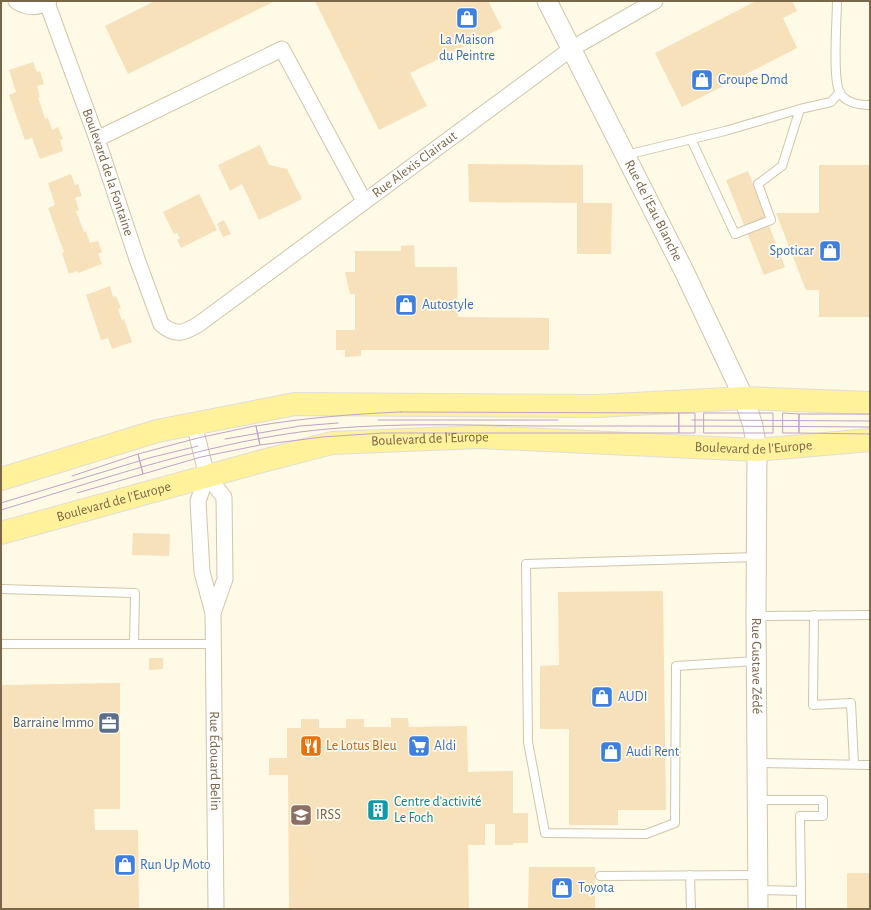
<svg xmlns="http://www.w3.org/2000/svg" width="871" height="910" viewBox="0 0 871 910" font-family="'Alegreya Sans',sans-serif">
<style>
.building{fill:#f6e1ba}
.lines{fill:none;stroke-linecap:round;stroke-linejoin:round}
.service-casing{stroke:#d1c5aa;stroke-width:10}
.minor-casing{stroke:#d1c5aa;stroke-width:17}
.tertiary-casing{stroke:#d1c5aa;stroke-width:21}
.primary-casing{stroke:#e2ddd7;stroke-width:24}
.service{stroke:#fff;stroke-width:8}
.minor{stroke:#fff;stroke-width:15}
.tertiary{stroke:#fff;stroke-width:19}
.primary{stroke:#fff29b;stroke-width:22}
.tram{stroke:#c1a2c9;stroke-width:1}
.labels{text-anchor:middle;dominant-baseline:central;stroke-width:3.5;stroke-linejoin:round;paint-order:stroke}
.shop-label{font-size:14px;fill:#366cbe;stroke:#fffced;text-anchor:start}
.street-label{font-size:14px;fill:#7a6648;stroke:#fffced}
.service-label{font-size:14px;fill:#4e5e75;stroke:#fffced;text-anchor:end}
.food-label{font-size:14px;fill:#c56008;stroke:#fffced;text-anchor:start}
.culture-label{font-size:14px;fill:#0d838f;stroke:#fffced;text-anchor:start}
.education-label{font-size:14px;fill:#785e54;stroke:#fffced;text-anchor:start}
</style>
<rect width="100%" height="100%" fill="#fefae5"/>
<path class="building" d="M155,1h120l-147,73 -23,-48z
M315,1h173l14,27 -92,45 17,33 -48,24z
M756,1h36l5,10 -14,7 14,30 -115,59 -27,-54z
M33,62l4,10 3,-1 4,13 -7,2 3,11 -2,1 4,11 3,10 3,-1 4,12 6,-3 5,12 -3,1 3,11 -23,8 -8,-21 -7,2 -16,-45 7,-3 -7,-22z
M260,145l9,20 18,4 15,30 -43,21 -17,-36 -12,7 -12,-26z
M468,164l115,1v38h29l-1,51h-34v-51l-108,-1z
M819,165h51v152h-51v-27h-13l-30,-77h43z
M748,171l37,96 -21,8 -38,-95z
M71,174l4,11 3,-1 4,12 -7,2 4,12 -3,1 8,21h2l4,11 8,-2 4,11 -4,2 4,10 -24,9 -1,-2 -8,3 -7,-21 2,-1 -16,-44 7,-3 -7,-22z
M199,194l18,36 -36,18 -4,-8 3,-2 -3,-5 -3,1 -11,-22z
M224,220l7,14 -8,3 -6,-13z
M414,245l1,22h42l1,50 91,1v32h-188v6l-16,1v-7h-9v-20h19v-36h-5l-5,-22h10v-21h46v-5z
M110,286l3,11 3,-1 5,12 -3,1 4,11 2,-1 8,23 -20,7 -4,-11 -7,2 -15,-45z
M133,533l37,1 -1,22 -37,-1z
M663,591l3,219h-48v15h-49v-96h-29v-63l19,-1 -1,-73z
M149,658h14v11l-14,1z
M120,683v126h-26l1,21h43l1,79h-138v-224z
M391,718h17l1,9 58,-1 1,46 45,-1v42h15v30h-15v2h-18v-21h-10v21h-17l1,64h-180l-1,-134h-19v-17h18v-30h14v-9h18v9h27v-9h18v8h27z
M529,867h66v42h-67z
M847,873h23v36h-23z"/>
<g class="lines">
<g class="service-casing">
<path id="service" d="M837,1c0,18 -5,79 3,92 6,10 19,12 30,12
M691,139l44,95 36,-14 -13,-36 24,-18 18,-57
M626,155l99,-24 75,-22 31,-7 9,-10
M1,589l134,4 -1,51h80
M814,615l-1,90 38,-2 3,61
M756,616l114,-1
M1,644h133
M756,661l-80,5 -1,157 -29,11 -101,-1 -17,-91 -2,-178 230,-7
M758,763l112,2
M758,800h65v16h-23l1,75
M690,875l1,34
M600,876l158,-1
M758,890l43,1v18"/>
</g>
<g class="minor-casing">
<g id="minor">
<path d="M16,1c10,7 23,8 33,0"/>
<path id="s1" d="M47,3l50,136 40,120 24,65c15,13 23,9 38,0l372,-275 84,-48"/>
<path d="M97,139l185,-90 82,152"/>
<path d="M194,424l13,52 17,21 1,82 -12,34"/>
<path id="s2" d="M207,476l-9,25 4,71 11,41 3,296"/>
</g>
</g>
<g class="tertiary-casing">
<g id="tertiary">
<path id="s3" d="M547,1l137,270 60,127 9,28 4,24 -1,166 2,293"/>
</g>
</g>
<g class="primary-casing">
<g id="primary">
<path d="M1,479l156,-48 138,-27 303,2 146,-8 126,5"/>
<path id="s4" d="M1,533l254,-70 77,-20 147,-6 278,13 113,-10"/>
</g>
</g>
<use href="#service" class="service"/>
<use href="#minor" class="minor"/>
<use href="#tertiary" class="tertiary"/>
<use href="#primary" class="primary"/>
<path class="tram" d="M401,412l278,1v20h-296l-61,4 -62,8 -4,-19c48,-8 96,-12 145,-14z
M679,413h16v20h-16z
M704,413h69v20h-69z
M783,413l16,1v19h-16z
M870,414h-71v19l71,1
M378,420h180
M692,420l178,1
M256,426l4,19 -59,12 -58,17 -5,-20 60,-16z
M225,439l75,-13 38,-3
M72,476l66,-22 5,20 -66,19
M1,503l148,-45 49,-12
M1,510c99,-30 196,-64 299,-78 79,-10 159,-7 238,-6 111,0 221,0 332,1"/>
</g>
<defs>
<g id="shop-square" transform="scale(1.15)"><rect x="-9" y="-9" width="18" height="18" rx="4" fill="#3f7fe0" stroke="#fffced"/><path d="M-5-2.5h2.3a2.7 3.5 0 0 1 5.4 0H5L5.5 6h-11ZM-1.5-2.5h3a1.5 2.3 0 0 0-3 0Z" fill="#fff"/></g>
<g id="office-square" transform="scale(1.15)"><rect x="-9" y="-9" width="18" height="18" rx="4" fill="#5c6f8a" stroke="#fffced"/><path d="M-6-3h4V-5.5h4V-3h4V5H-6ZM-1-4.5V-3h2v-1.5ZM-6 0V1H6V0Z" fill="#fff"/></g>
<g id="restaurant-square" transform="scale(1.15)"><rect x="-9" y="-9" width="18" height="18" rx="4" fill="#e8710a" stroke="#fffced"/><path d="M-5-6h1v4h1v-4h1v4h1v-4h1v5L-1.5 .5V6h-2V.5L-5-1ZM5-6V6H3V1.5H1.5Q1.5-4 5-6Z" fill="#fff"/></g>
<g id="supermarket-square" transform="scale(1.15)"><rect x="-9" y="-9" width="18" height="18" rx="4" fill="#3f7fe0" stroke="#fffced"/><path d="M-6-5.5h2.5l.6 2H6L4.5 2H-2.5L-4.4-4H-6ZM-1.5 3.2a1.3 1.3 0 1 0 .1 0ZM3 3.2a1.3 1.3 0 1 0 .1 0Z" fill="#fff"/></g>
<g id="building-square" transform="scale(1.15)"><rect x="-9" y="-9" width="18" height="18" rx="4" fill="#0f9aa8" stroke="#fffced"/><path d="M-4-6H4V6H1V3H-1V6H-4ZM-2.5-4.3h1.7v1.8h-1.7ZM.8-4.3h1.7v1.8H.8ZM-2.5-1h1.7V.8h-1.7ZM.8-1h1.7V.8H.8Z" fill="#fff"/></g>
<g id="university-square" transform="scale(1.15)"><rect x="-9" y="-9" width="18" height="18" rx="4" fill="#8d6e63" stroke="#fffced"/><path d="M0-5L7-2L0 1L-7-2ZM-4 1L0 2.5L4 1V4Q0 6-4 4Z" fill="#fff"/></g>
</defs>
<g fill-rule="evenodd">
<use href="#shop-square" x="467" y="18"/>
<use href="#shop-square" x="702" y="80"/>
<use href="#shop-square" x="830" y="251"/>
<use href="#shop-square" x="406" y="305"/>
<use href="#shop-square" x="602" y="697"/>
<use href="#office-square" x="109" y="723"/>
<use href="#restaurant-square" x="311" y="746"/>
<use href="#supermarket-square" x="419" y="746"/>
<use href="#shop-square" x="611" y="752"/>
<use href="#building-square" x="378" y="810"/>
<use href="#university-square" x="301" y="815"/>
<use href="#shop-square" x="125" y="865"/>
<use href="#shop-square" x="562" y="888"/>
</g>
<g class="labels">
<g class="shop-label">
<text x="467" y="40" text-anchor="middle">La Maison<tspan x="467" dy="16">du Peintre</tspan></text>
<text x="718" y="80">Groupe Dmd</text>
<text x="814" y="251" text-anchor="end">Spoticar</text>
<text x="422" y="305">Autostyle</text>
<text x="618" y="697">AUDI</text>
<text x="434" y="746">Aldi</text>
<text x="626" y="752">Audi Rent</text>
<text x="140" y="865">Run Up Moto</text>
<text x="578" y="888">Toyota</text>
</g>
<g class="street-label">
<text stroke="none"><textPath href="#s1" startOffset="651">Rue Alexis Clairaut</textPath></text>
<text stroke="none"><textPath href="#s1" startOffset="180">Boulevard de la Fontaine</textPath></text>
<text stroke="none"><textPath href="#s3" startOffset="235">Rue de l'Eau Blanche</textPath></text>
<text stroke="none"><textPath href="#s4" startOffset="441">Boulevard de l'Europe</textPath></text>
<text stroke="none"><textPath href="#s4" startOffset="765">Boulevard de l'Europe</textPath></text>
<text stroke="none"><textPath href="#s4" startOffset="117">Boulevard de l'Europe</textPath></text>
<text stroke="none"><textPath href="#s3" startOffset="713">Rue Gustave Zédé</textPath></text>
<text stroke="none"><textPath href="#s2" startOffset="288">Rue Édouard Belin</textPath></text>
</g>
<g class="service-label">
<text x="94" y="723">Barraine Immo</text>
</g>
<g class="food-label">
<text x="326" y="746">Le Lotus Bleu</text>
</g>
<g class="culture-label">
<text x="394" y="802">Centre d'activité<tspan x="394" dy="16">Le Foch</tspan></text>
</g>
<g class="education-label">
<text x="316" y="815">IRSS</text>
</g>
</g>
<rect width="871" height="910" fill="none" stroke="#7a6648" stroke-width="4"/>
</svg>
